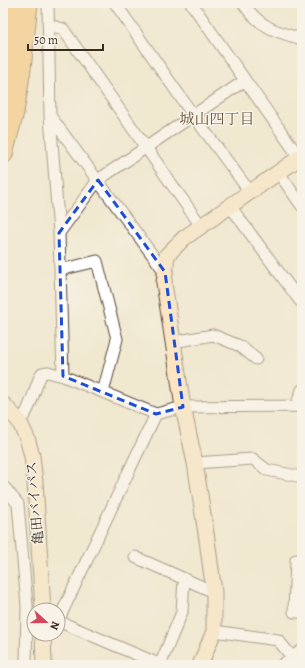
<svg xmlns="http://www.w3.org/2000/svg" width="305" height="668" viewBox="0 0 305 668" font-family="Alegreya,'Noto Serif JP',serif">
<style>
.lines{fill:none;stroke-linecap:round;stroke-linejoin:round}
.street-casing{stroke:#564639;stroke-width:13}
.secondary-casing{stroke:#564639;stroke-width:17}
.highway-casing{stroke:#564639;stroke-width:21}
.street{stroke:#fff;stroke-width:11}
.secondary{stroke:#fde5c4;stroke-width:15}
.highway{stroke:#f9bf6c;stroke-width:19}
.marked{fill:none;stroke:#1d4ed8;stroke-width:3;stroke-dasharray:8 5;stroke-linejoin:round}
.labels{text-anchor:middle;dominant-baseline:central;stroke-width:3;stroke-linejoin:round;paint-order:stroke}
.street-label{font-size:14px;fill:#3b2a1e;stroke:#f7f3e8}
.neighbourhood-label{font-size:15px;fill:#6d563e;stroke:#f7f3e8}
</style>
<rect width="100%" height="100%" fill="#f7f3e8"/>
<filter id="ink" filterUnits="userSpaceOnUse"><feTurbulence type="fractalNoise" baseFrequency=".025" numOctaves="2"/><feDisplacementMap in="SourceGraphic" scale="8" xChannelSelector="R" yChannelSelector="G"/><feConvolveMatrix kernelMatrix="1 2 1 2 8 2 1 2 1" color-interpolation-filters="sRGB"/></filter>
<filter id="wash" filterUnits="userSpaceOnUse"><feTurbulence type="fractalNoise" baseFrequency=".012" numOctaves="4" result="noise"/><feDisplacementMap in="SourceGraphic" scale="16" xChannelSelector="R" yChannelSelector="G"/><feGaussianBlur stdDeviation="0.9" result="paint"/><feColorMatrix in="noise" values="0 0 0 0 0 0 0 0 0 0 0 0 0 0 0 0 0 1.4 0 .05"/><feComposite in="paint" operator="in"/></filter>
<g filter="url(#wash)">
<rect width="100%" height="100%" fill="#f0e8cf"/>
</g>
<g filter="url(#ink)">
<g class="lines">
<g class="street-casing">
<path id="street" d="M48,3l2,113 9,117 4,143
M115,3l78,112 57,77
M191,3l108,154
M243,3c16,24 33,29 59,36
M49,25l14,4 138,197
M51,117l114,155
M278,172l24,34
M230,206l70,95 2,-1
M59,233l39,-53 146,-99
M60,270l37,-9 20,78 -14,53
M173,342l40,-7 27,11 16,13
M296,406l6,-16
M19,421c12,-9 15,-34 23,-48l6,-1 15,4 93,38 27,-7 113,-1 6,1
M195,463l58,-4 14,11 35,7
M3,487l2,1 13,16 9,102 -1,59
M135,557l79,35
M296,560l-2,52h8
M58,621l98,-207
M58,621l103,44
M214,631l64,9 14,17
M160,665l22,-53 2,-33
M282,665l20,-15"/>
</g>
<g class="secondary-casing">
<path id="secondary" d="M3,404l16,17 8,17 5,18 3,26 8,128
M43,634l1,31
M200,665l14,-34v-39l-7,-52 -12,-77 -12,-56 -19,-124 3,-28 17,-17 118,-82"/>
</g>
<g class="highway-casing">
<path id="highway" d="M3,94l5,-23 6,-68
M3,154l11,-42 7,-43 7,-66"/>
</g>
<use href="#street" class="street"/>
<use href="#secondary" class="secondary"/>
<use href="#highway" class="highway"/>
</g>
</g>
<path d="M0 0H305V668H0ZM98,180l67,92 18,135 -27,7 -93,-38 -4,-143z" fill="#f0e8cf" fill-opacity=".55" fill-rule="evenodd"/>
<path class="marked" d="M98,180l67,92 18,135 -27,7 -93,-38 -4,-143z"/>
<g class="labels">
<g class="street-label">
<text transform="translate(35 503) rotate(-95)">亀田バイパス</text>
</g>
<g class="neighbourhood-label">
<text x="217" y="119">城山四丁目</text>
</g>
</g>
<rect width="305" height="668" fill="none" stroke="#f7f3e8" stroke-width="16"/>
<g transform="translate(46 622) rotate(111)"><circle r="19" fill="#f7f3e8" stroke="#aca397"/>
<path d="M0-3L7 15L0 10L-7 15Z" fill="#d1495b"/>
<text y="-6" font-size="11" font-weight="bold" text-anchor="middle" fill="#3b2a1e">N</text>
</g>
<path d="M28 44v6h75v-6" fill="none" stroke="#3b2a1e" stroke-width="2"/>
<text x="34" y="44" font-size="12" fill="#3b2a1e" stroke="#f7f3e8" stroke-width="3" paint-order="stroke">50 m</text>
</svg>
